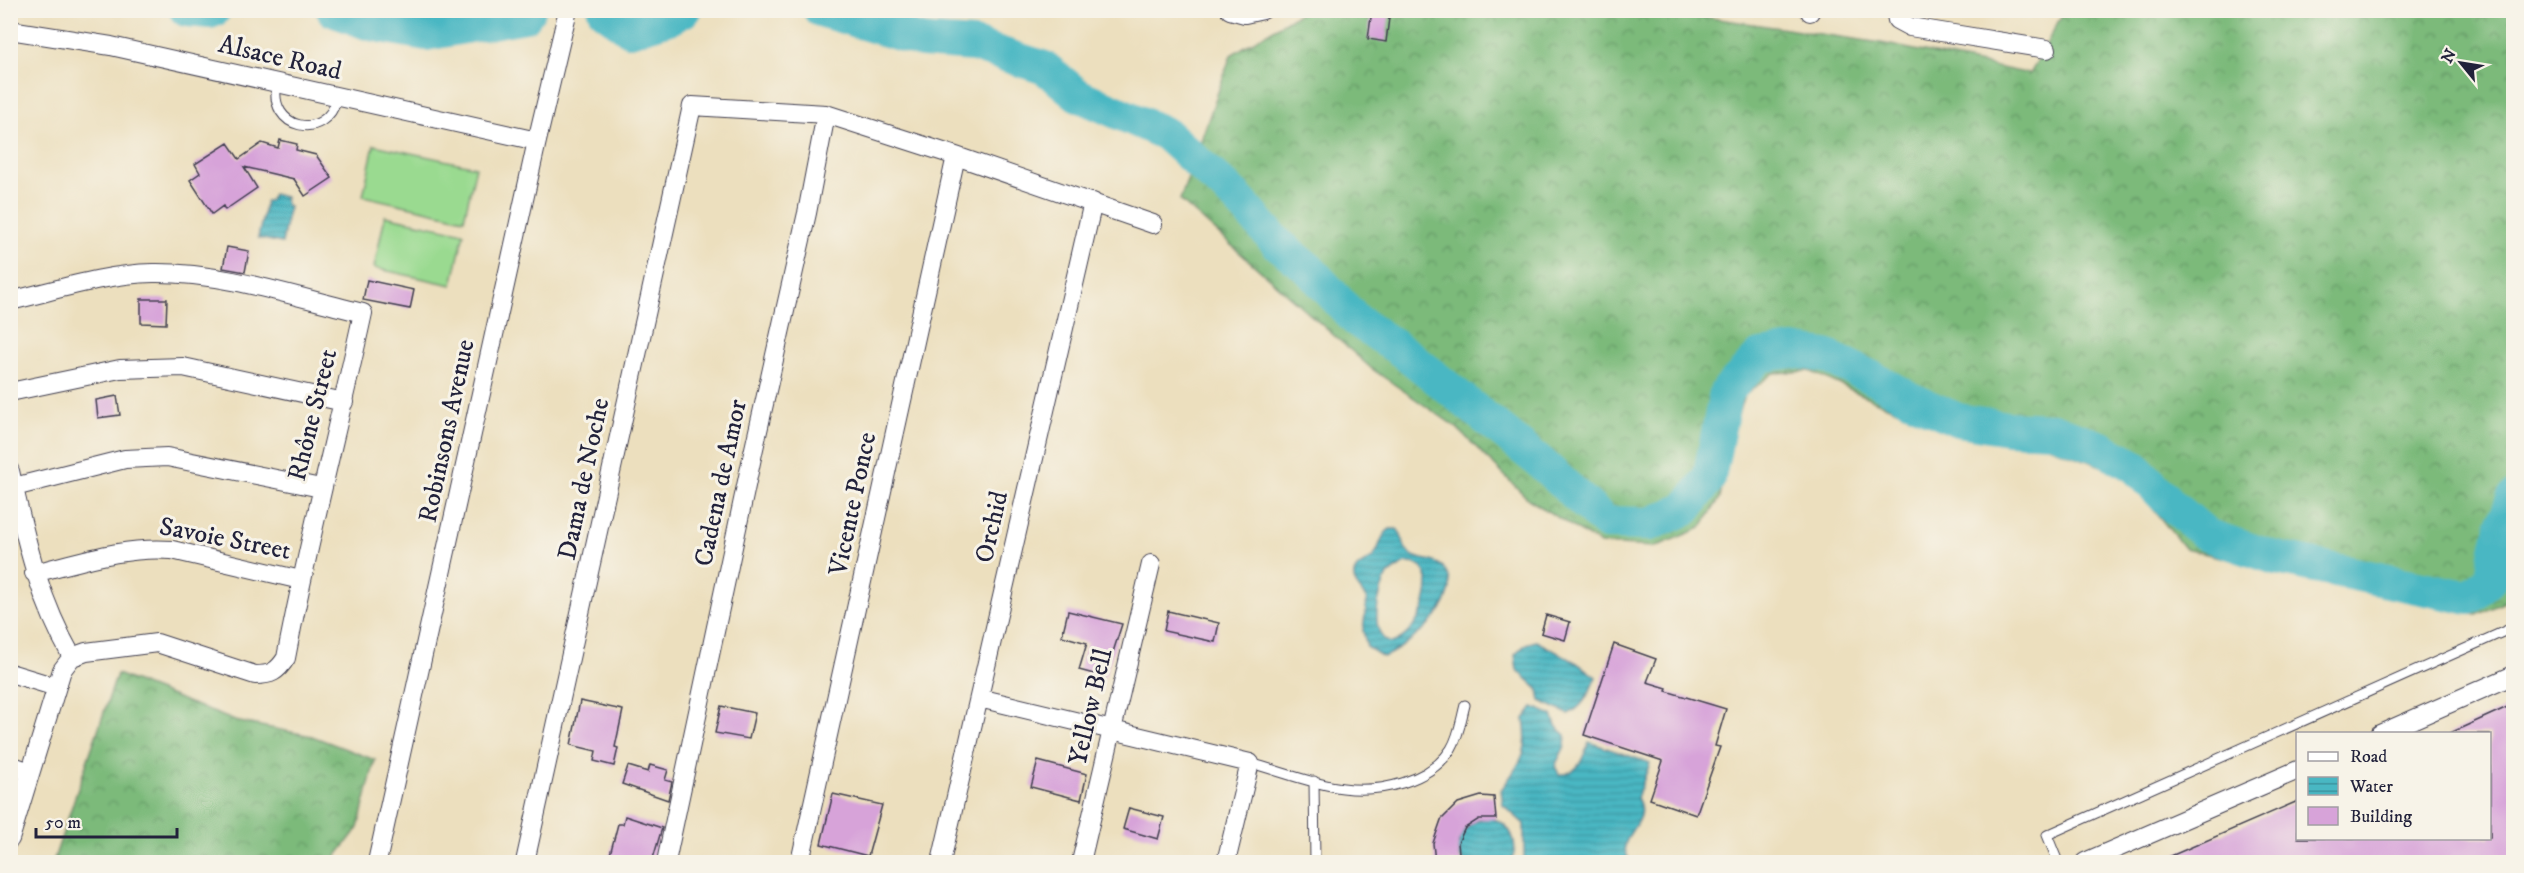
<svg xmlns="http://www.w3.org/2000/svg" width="2524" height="873" viewBox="0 0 2524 873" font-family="'IM FELL DW Pica',serif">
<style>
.forest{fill:url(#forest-crowns);stroke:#4e6e5a;stroke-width:1.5}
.pitch{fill:#9ada90;stroke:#5e7e66;stroke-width:1.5}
.water{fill:url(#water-rules);stroke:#366c7f;stroke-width:1.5;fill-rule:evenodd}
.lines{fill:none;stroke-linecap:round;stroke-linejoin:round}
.river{stroke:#49b7c3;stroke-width:34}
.building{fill:#d7a3d9}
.service-casing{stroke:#403e4f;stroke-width:11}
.minor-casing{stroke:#403e4f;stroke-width:20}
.service{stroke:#fff;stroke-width:9}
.minor{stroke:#fff;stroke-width:18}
.labels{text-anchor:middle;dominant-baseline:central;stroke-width:6;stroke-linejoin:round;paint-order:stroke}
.street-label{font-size:26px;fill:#22223b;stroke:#f7f3e8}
</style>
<defs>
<pattern id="forest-crowns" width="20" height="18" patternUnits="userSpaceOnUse" patternTransform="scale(1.5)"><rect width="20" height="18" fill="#7bba7a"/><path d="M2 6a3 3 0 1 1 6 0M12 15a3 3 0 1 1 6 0" fill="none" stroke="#649765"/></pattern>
<pattern id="water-rules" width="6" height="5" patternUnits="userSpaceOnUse" patternTransform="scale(1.5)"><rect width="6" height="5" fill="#49b7c3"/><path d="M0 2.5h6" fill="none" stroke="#3c94a0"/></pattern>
</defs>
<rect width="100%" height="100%" fill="#f7f3e8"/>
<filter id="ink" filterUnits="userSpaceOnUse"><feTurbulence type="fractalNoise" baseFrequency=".0167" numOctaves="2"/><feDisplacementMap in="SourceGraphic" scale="12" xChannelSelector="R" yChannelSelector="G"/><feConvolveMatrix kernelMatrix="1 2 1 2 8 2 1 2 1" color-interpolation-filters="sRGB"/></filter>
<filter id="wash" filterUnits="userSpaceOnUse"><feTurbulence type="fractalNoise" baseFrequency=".008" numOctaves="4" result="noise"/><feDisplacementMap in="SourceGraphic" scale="24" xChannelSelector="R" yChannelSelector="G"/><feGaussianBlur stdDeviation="1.35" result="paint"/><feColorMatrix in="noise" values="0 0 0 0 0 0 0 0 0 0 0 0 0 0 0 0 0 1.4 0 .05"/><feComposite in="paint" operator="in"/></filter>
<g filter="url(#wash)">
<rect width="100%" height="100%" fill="#ecdfbe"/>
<path class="forest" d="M1303,11h361l217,32 149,31 34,-63h449l1,566 -5,23 -32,15 -292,-66 -58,-73 -81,-31 -90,-11 -74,-30 -72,-33 -37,2 -29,23 -15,46 -9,56 -19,30 -46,19 -55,-3 -72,-45 -72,-72 -84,-58 -192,-169 51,-145z
M117,674l118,47 77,15 63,24 -17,68 -26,34h-279z"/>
<path class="pitch" d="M374,145l102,22 -12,52 -101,-23z
M385,216l79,17 -12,52 -78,-17z"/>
<path class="water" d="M273,194l12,3 1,8 3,1 -7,37 -24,-5 8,-37h3z
M1390,529h7c7,6 4,17 12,24 9,8 25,5 34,14 28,31 -35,80 -60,90l-16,-10 -4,-17 4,-30c-4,-8 -15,-16 -13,-26 2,-9 12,-11 18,-16 9,-9 7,-22 18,-29zM1406,563c39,-3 20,69 -14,80 -25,-6 -14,-55 -3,-69 5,-5 11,-8 17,-11z
M1536,641l41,22 19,14c-7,16 -12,30 -28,37l-28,-13 -2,-12 -21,-19 -2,-15 11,-11z
M1533,707l19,8 4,11 10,9 -1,11 -10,20 4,8c20,1 24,-17 30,-32l61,21 -13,35c16,27 -27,38 -6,64h-107v-38l-21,-19 -2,-15c19,-27 29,-37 23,-71z
M1490,818c21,4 31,27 20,44h-47c-13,-23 4,-42 27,-44z"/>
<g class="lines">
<path class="river" d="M186,10l24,2 4,-2
M333,10l37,14 56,10 99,-18 4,-6
M604,10l26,20 40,-12 15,-8
M820,10l102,31 52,4 71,23 33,27 88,39 71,64 40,45 32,26 47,51 53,36 132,107 65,60 44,1 36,-15 23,-31 17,-86 34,-36 33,-5 33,5 49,23 34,19 49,22 50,8 45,2 51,19 30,17 39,40 34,29 65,22 198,41 21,-20 11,-51 12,-30"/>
</g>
<g id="blocks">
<path class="building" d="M1372,10h18l-4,32 -18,-3z
M280,140l17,4 -1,6 20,5 16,23 -27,18 -11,-17 -50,-12 13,21 -32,22 -2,-4 -11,8 -22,-34 10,-7 -5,-9 33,-21 11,16 23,-16 16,5z
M227,247l22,4 -4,21 -22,-4z
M367,280l47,10 -4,19 -47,-9z
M141,299h26l-1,25 -25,-1z
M117,396l3,19 -22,3 -2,-18z
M1068,611l54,13 -17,53 -26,-7 8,-27 -25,-7z
M1168,611l51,12 -4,19 -51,-11z
M1546,615l24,7 -5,18 -24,-7z
M1614,644l42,15 -9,23 20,6 -1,3 60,18 -11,37 5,1 -24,68 -46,-16 13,-38 -79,-26z
M580,701l43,9 -8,37 3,1 -4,18 -20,-5 2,-10 -25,-6z
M2514,704v158h-357l141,-61v37h192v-104h-42z
M721,706l34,7 -6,26 -34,-6z
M1038,761l49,13 -6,26 -50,-13z
M650,765l18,5 -3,10 7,2 -4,18 -46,-16 6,-18 20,6z
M833,794l49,11 -14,51 -47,-12z
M1481,796l13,1 2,22h-17l-14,9 -7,15 2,19h-25l-2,-19 8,-23 17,-17z
M1129,808l35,9 -6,22 -35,-10z
M625,816l37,12 -10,34h-44l10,-38h5z"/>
</g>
</g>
<g filter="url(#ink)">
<use href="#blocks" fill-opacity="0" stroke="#403e4f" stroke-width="1.5"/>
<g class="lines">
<g class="service-casing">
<path id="service" d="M277,84c-10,45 49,59 60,14
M1250,763c30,8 62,21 93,25 37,5 87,-6 108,-39 8,-13 10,-29 14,-44
M1314,781l1,81
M2058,862l-11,-27 467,-208"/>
</g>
<g class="minor-casing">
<path id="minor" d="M1230,10l15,4 18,-4
M1895,10l2,10 13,7 137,22
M1810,12v-2
M10,30l101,16 426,95
M10,301c47,-11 95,-27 143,-28 71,-1 142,24 210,40 -25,115 -55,229 -77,345 -9,14 -15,17 -31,17l-98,-32 -71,9 -14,5
M10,392l110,-23 63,-2 161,35
M10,471c16,68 27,124 62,186
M14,487l111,-28 42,-2 154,31
M34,573c45,-11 91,-27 138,-23l129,30
M10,673l46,14
M979,698l271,65 -24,99
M2380,734l134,-59
M10,765l20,7
M10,839l52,-169 10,-13
M377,862l160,-721 31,-131
M525,862l167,-756 134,8 130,42 197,68
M666,862l87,-409 54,-240 19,-99
M800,862l156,-706
M941,862l152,-660
M1081,862l70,-298
M2085,862l213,-92"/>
</g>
<use href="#service" class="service"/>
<use href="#minor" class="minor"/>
</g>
</g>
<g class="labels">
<g class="street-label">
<text transform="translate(280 58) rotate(13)">Alsace Road</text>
<text transform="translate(313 415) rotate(-76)">Rhône Street</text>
<text transform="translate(447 431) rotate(-78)">Robinsons Avenue</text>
<text transform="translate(584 479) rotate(-78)">Dama de Noche</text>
<text transform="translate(721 483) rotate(-78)">Cadena de Amor</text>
<text transform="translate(853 504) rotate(-78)">Vicente Ponce</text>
<text transform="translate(992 527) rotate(-77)">Orchid</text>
<text transform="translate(225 539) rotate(11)">Savoie Street</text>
<text transform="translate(1091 707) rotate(-77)">Yellow Bell</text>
</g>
</g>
<rect width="2524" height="873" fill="none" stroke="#f7f3e8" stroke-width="36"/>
<rect x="2296" y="732" width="195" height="108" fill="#f7f3e8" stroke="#a29fa3" stroke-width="1.5"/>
<rect x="2308" y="752" width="30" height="9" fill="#ffffff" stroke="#a29fa3" stroke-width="1.5"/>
<text x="2350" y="762" font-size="18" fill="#22223b">Road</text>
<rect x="2308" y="777" width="30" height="18" fill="url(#water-rules)" stroke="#a29fa3" stroke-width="1.5"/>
<text x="2350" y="792" font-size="18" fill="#22223b">Water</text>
<rect x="2308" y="807" width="30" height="18" fill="#d7a3d9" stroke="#a29fa3" stroke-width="1.5"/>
<text x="2350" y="822" font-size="18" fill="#22223b">Building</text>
<g transform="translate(2461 63) rotate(300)" stroke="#f7f3e8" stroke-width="4.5" paint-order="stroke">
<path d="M0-4.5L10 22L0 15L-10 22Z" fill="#22223b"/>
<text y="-9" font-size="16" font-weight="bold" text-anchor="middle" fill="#22223b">N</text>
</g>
<path d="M36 828v9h141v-9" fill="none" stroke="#22223b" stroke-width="3"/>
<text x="45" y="828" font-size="18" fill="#22223b" stroke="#f7f3e8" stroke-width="4.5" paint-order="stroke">50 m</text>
</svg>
